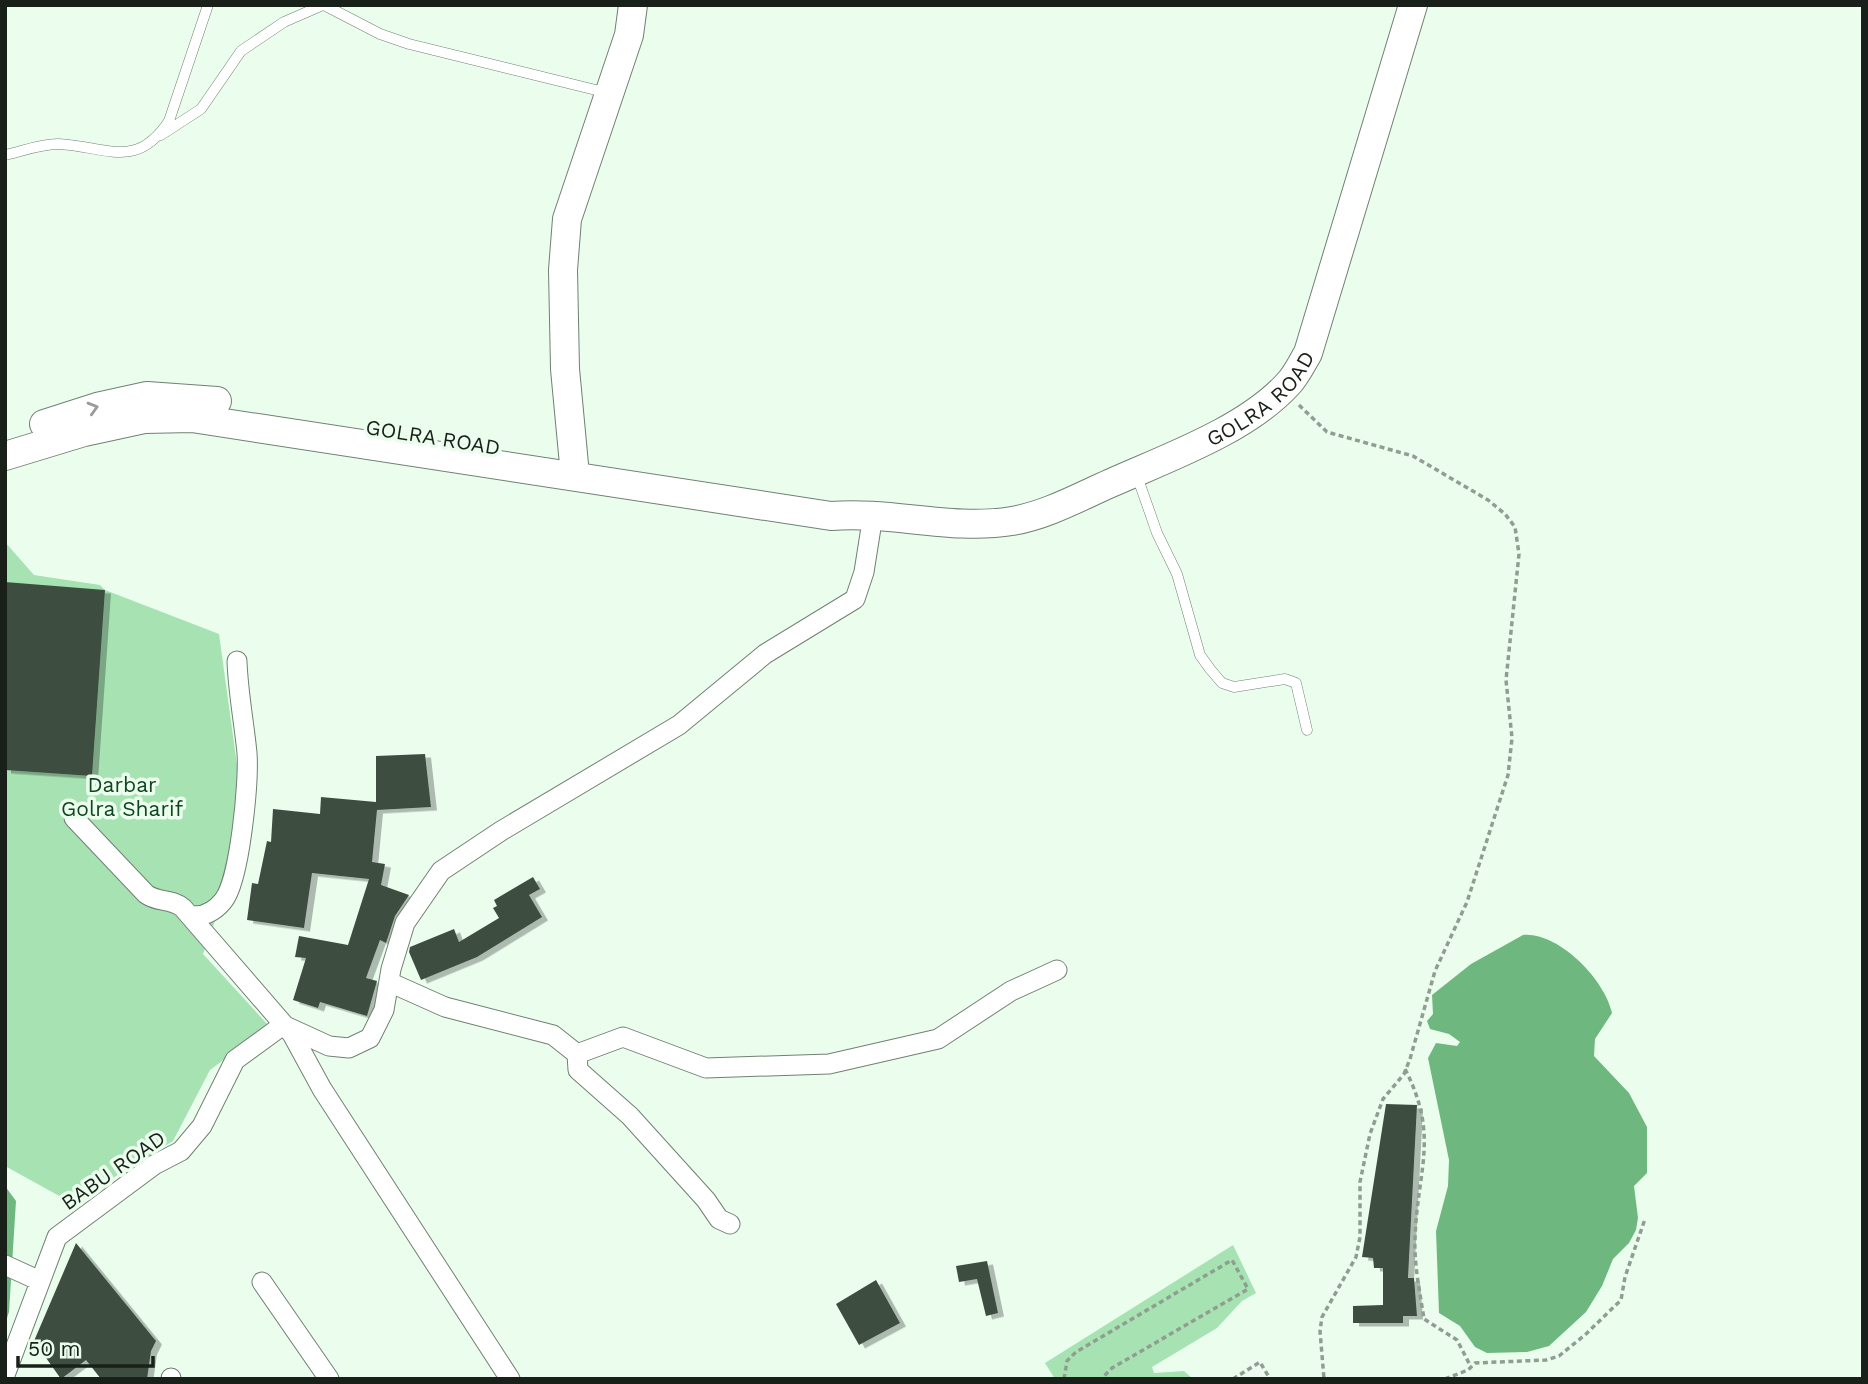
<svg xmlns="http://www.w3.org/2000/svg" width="1868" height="1384" viewBox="0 0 1868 1384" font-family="'Work Sans',sans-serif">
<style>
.green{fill:#a7e2b3}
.water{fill:#6eb87f}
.building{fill:#3e4e41;filter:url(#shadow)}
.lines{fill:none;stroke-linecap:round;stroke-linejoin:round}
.lane-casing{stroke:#708173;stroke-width:11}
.street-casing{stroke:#708173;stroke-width:21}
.secondary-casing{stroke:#708173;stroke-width:30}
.path{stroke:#909e92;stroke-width:3.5;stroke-dasharray:5 3.5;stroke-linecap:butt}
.lane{stroke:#fff;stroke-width:10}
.street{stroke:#fff;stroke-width:19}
.secondary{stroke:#fff;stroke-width:28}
.oneway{stroke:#989b98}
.labels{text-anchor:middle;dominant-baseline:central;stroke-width:7;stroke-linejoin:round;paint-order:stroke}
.street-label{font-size:21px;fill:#19201a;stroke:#ebfeee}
.park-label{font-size:21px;fill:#0f4621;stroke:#ebfeee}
</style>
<defs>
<filter id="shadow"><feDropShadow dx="6" dy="3.5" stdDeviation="0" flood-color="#0004"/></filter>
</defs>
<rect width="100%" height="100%" fill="#ebfeee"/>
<path class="green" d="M5,542l29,33 66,10 5,5 114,44 23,167 -23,109 -16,44 66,72 -59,44 -37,71 -101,62 -67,-37z
M1233,1245l23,48 -14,8 -25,27 -65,39 2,6 30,-2 9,8h-138l-10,-16z"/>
<path class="water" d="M1523,935c36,-3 82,45 89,78l-17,26 -1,17 35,37 18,34v46l-13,13 4,32 -2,12 -7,13 -16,16 -11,27 -16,26 -37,34 -22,6 -40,1 -12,-6 -15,-21 -21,-13 -3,-82 12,-45 1,-26 -21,-102 8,-15 21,3 3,-4 -11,-8 -19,-5 -3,-8 6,-7 -1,-19 39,-31z
M5,1186l11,15 -7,111 -4,12z"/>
<path class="building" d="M5,582l100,8 -13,186 -87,-6z
M425,754l6,53 -54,3 -5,52 13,2 -4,21 28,10 -14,21 -9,27 -6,-3 -14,38 11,3 -10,35 -47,-14 -2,6 -25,-8 13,-42 -11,-1 4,-21 49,9 21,-66 -57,-6 -8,55 -57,-8 5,-37 6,1 9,-43 4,1 2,-33 47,5 1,-17 55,5v-46z
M533,877l7,12 -11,6 13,22 -65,40 -56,23 -12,-28 1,-5 44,-18 5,13 40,-24 -6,-10 4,-2 -3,-6z
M1386,1104l31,1 -9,173h6l3,38h-14v7h-50v-17l30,-1v-37h-9l-1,-10 -11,-1z
M76,1243l80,98 -5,10 -4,28h-46l-15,-19 -25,19 -27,-38z
M987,1261l11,52 -12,3 -9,-37 -18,3 -3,-16z
M876,1280l24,43 -41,22 -23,-41z"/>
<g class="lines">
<g class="lane-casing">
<path id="lane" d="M324,5l56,29 29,10 199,49
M161,135l40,-26 40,-58 43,-29 39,-17
M5,155c18,-4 35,-11 53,-11 48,2 78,27 111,-23l39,-116
M1137,476l20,57 20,41 23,81 10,14 12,14 12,4 51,-8 11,4 11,47"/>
</g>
<g class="street-casing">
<path id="street" d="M74,818l72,76c12,9 25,4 37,14l109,126 30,55 188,290
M189,915c13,3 25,-3 34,-14 17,-20 26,-120 24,-148 -3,-31 -9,-61 -10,-92
M389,982l56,25 108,28 24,19 1,16 52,46 76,84 13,19 11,5
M577,1054l46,-17 83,31 123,-4 109,-25 73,-48 46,-21
M5,1265l35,16
M262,1282l67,97
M5,1375l52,-138 97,-72 27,-14 21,-25 33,-66 48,-35 46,21 20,2 21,-10 14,-28 7,-41 14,-46 36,-52 60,-40 178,-106 86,-71 90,-55 9,-27 9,-57
M171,1378v1"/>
</g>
<g class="secondary-casing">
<g id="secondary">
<path d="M44,424l53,-17 50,-11 70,5"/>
<path id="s1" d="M5,456l79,-24 60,-13 48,-1 639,98c60,-5 121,15 181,5 35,-6 67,-24 99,-38 56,-25 135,-53 177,-99 8,-8 14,-21 20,-31l105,-348"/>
<path d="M575,475l-10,-106 -2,-99 4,-51 62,-184 4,-30"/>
</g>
</g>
<path class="path" d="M1299,405l28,27 86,24 75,44 17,14 10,13 4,27 -13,126 6,58 -4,37 -41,127 -32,69 -25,88 -6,15 -21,25 -13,35 -10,48v55l-4,20 -34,60 -2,14 4,48
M1405,1069c35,68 12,101 10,170 -1,26 5,54 9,80l33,21 14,27
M1064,1379l3,-18 9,-9 156,-92 16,29 -136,79 -11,11
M1233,1379l27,-17 10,17
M1445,1379l23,-9 7,-7 71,-3 13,-4 27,-22 35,-34 4,-23 20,-58"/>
<use href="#lane" class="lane"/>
<use href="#street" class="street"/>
<use href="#secondary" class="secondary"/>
</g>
<defs><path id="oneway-chevron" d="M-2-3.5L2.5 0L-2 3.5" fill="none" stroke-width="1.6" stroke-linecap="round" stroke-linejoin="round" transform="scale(1.75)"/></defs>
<use class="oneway" href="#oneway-chevron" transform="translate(93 408) rotate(-16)"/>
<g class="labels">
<g class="street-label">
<text stroke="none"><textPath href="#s1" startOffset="1300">GOLRA ROAD</textPath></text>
<text transform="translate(433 437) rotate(9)">GOLRA ROAD</text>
<text transform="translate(113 1170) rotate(-35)">BABU ROAD</text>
</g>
<g class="park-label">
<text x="122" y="784">Darbar<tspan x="122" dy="24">Golra Sharif</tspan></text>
</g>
</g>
<rect width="1868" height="1384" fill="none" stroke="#19201a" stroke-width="14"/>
<path d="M18 1356v10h135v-10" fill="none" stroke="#19201a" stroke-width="3.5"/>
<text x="28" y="1356" font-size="21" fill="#19201a" stroke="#ebfeee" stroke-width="5" paint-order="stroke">50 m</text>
</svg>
